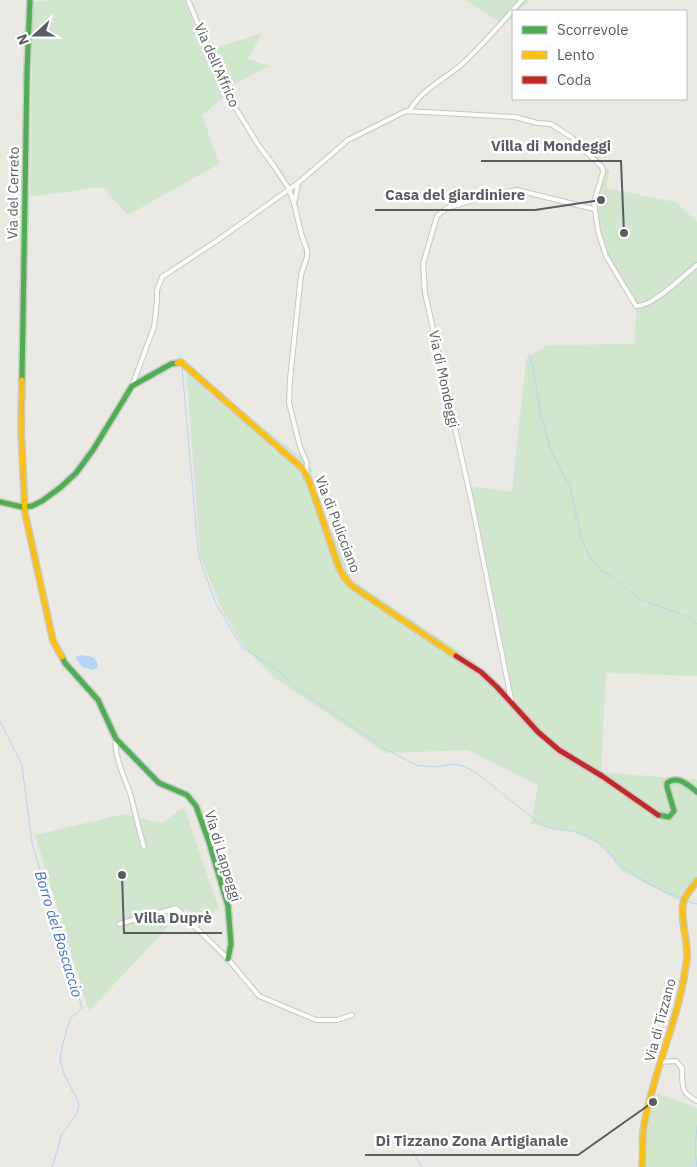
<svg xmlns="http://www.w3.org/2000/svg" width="697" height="1167" viewBox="0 0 697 1167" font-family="'IBM Plex Sans',sans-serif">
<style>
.green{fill:#d0e7ce}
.water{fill:#b4d5f7}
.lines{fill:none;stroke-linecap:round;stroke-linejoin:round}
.stream{stroke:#b4d5f7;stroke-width:1}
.street-casing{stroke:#c6c7c5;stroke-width:6}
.fast-casing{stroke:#c8c8c8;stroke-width:8}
.slow-casing{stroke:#c8c8c8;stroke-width:8}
.jam-casing{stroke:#c8c8c8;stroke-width:8}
.street{stroke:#fcfcfb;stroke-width:4}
.fast{stroke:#4caf50;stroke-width:5}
.slow{stroke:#ffc107;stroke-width:5}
.jam{stroke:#c62828;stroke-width:5}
.labels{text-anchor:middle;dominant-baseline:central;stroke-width:5;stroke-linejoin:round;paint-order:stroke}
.street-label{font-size:14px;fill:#595c62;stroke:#fff}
.water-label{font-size:15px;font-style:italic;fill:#3b75c7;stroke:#fff}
.leader{fill:none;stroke:#595c62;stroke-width:2}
.callout-dot{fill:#595c62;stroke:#fff;stroke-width:2}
.callout-label{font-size:15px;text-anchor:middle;font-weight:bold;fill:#595c62;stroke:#fff;stroke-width:5;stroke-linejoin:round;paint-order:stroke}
</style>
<rect width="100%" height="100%" fill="#eae9e3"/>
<path class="green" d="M55,0h129l21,51 57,-18 -14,26 21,7 -42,22 -3,9 -22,18 17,49 -91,51 -26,-28 -72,10 3,-195z
M466,0h64l-11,11h-6v5l-9,9z
M606,168l4,3 -4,17 70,14 21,20v454l-91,-3 -5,99 96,8v98l-15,24 -60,-31 -18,-24 -32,-16 -41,-7 7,-39 -70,-35 -82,3 -111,-75 -32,-32 -22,-38 -21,-53 -14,-191 30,27 93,72 20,68 5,3 17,45 120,80 42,42 -4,-31 -39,-184 42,6 14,-133 21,-14 88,-1 1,-36 5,-1 -5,-4 -33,-57 -7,-39z
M184,807l35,102 -16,8 -18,-8 -96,102 -54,-176 89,-21 38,9z
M657,1093l40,15v59h-51l1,-41z"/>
<path class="water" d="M82,655l11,2 4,5 1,5 -5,3 -11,-3 -7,-10z"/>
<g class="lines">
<path class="stream" d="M529,354l5,18 6,40 10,36 20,39 11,51 8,18 12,14 12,7 26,22 47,17 11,8
M182,368l16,180 2,12 16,44 26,43 37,24 17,16 82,57
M0,721l22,44 10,78 50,165 -12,11 -7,24 -3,16 4,15 14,27 1,6 -3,8 -14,19 -10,33
M382,747l34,18 18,2 20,-3 12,3 13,8 64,51c14,5 30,3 45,10 15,8 24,22 37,32 18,14 38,23 58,31
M687,901l10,3
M413,1152l9,15
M697,1167l-2,-18 2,-23"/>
<g class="street-casing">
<path id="street" d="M188,0l40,96 31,50 15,20 15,23 5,14 7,30 6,17v7l-6,18 -11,104 -1,24 11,44 7,16 -1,9
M410,110c12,-21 35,-31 52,-46 22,-20 40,-42 60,-64
M295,200l3,-17
M132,386l22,-59 3,-26v-11l5,-13 56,-37 80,-57 50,-43 58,-29 109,6 22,6 14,1 20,13 31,30 1,5 -9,30 4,29 8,25 30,50c15,2 48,-31 61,-41
M512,704l-40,-200 -47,-211 -2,-29 14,-48 10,-8 40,-12 30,-6 77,19
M116,739c-3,15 10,42 15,57 4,17 8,34 13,51
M119,924l57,-16 52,51 31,37 57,24h21l15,-5
M660,1062l16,-1 6,7c1,18 -3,24 15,33"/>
</g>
<g class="fast-casing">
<path id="fast" d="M22,380l5,-309 3,-71
M0,502l22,5 10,-1 10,-5 19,-14 15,-14 17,-23 39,-64 39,-22 6,-1
M62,657l3,6 33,37 18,39 43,44 28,12 9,11 13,36 19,64 3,38 -3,15
M658,815l11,2 5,-6 -7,-24v-4c11,-8 21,2 30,9"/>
</g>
<g class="slow-casing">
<path id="slow" d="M177,363l4,-1 122,107 7,14 29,85 5,9 8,9 104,70
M22,380l-1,49 4,84 28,128 9,16
M642,1167c1,-14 0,-29 2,-42 10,-57 37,-110 43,-168 1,-17 -8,-41 -3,-57 3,-7 9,-13 13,-19"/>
</g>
<g class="jam-casing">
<path id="jam" d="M456,656l25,16 16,15 41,45 21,18 43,26 56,39"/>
</g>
<use href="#street" class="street"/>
<use href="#fast" class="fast"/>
<use href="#slow" class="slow"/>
<use href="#jam" class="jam"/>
</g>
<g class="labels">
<g class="street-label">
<text transform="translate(217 65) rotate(66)">Via dell'Affrico</text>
<text transform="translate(13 193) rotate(-89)">Via del Cerreto</text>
<text transform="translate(444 379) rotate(78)">Via di Mondeggi</text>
<text transform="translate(338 524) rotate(69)">Via di Pulicciano</text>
<text transform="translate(223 856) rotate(73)">Via di Lappeggi</text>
<text transform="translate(660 1020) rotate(-75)">Via di Tizzano</text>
</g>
<g class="water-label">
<text transform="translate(59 934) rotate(73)">Borro del Boscaccio</text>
</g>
</g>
<path class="leader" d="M624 233L621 161H481M601 200L535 210H375M122 875L124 933H222M653 1102L578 1155H365"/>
<g class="callout-dot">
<circle cx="624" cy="233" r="5"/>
<circle cx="601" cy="200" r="5"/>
<circle cx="122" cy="875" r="5"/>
<circle cx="653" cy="1102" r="5"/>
</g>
<g class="callout-label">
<text x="551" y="151">Villa di Mondeggi</text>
<text x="455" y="200">Casa del giardiniere</text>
<text x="173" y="923">Villa Duprè</text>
<text x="472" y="1146">Di Tizzano Zona Artigianale</text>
</g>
<rect x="512" y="10" width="175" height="90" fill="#ffffff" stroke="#bdbec0"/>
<rect x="522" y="26" width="25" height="8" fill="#4caf50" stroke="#bdbec0"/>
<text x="557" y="35" font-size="15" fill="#595c62">Scorrevole</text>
<rect x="522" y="51" width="25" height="8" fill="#ffc107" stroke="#bdbec0"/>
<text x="557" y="60" font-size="15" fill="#595c62">Lento</text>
<rect x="522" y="76" width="25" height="8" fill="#c62828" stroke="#bdbec0"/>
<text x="557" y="85" font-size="15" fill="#595c62">Coda</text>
<g transform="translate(35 35) rotate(249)" stroke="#ffffff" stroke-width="4" paint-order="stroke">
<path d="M0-4L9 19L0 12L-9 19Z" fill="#595c62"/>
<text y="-8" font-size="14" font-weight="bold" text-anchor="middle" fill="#595c62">N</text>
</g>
</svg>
